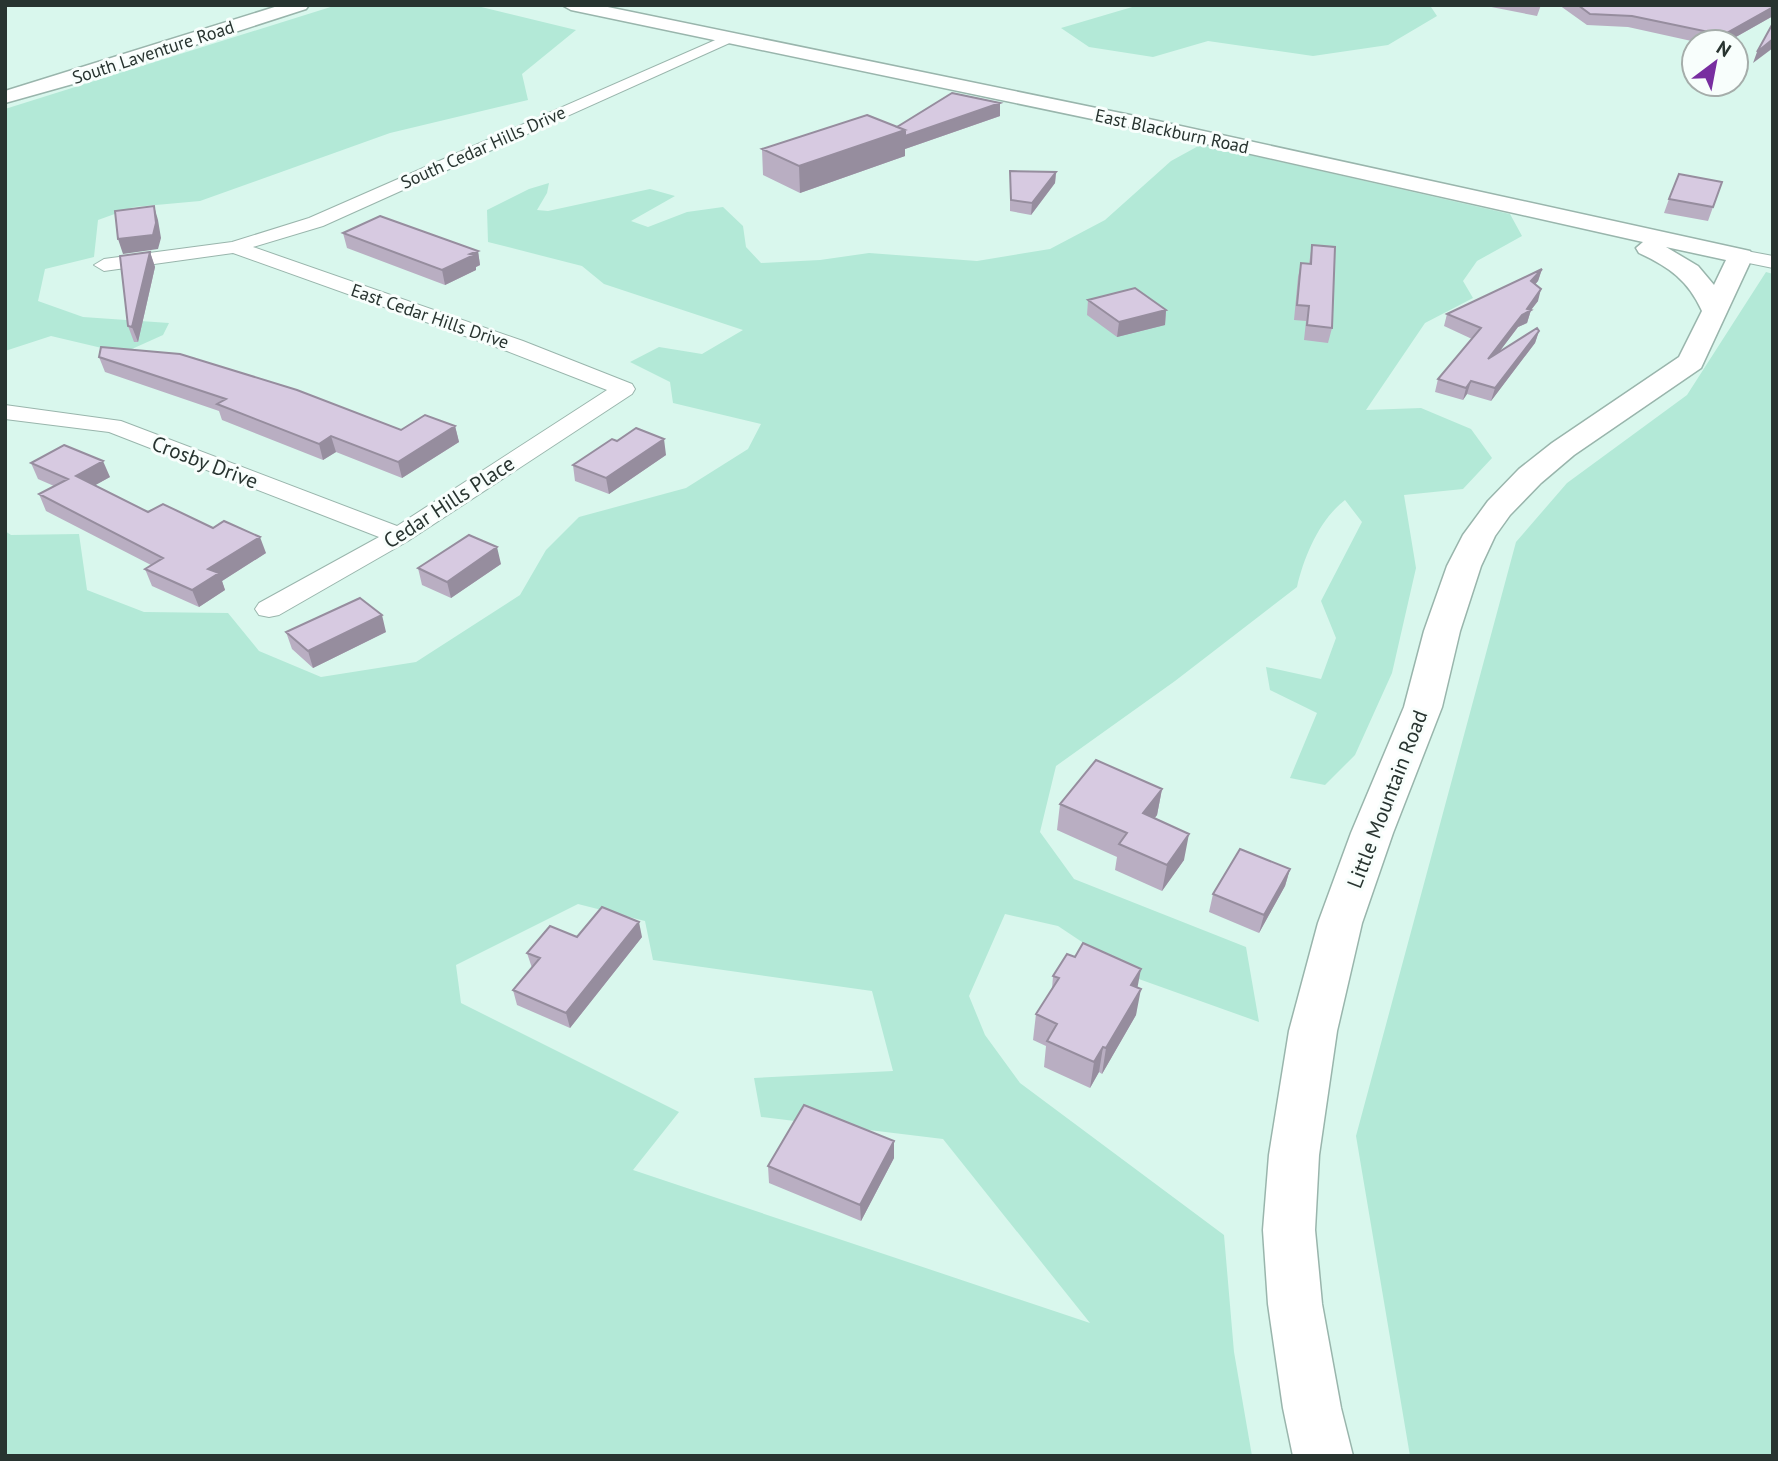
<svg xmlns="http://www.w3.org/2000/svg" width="1778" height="1461" viewBox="0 0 1778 1461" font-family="'PT Sans',sans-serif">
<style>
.green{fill:#b3e9d7;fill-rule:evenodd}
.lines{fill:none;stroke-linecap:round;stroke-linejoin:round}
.minor-casing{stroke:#99b5ac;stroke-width:2}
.tertiary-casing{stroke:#99b5ac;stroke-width:3}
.minor{fill:#fff;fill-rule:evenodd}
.tertiary{fill:#fff;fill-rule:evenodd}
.wall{fill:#b9aec2}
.shaded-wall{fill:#968d9e}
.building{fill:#d7cae1;stroke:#968d9e;stroke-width:2}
.labels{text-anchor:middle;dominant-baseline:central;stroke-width:6;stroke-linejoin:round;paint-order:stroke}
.far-street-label{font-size:18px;fill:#283430;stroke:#f8fefc}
.street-label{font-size:21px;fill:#283430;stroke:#f8fefc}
</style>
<rect width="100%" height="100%" fill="#d9f7ed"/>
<path class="green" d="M337,5h136l103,25 -54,44 6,26 -138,33 -190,68 -66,6 -36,13 -4,37 -49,12 -7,32 45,16 86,6 -6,12 -40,18 -72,-17 -46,15v-242z
M1139,5h286l6,2 6,9 -49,29 -75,11 -105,-15 -55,16 -64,-10 -28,-19z
M1202,144l308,70 12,22 -45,25 -14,20 10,17 -48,25 -59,87 55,-2 50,21 21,29 -29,31 -59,6 12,73 -24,105 -37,82 -30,30 -35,-7 27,-65 -47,-23 -4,-23 55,12 15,-41 -15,-37 41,-79 -17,-22c-25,19 -41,56 -48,87l-122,94 -119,85 -16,66 34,47 172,68 13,75 -123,-44 -78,-52 -53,-12 -36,82 16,39 35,48 204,152 10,117 18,104h-1247v-925l6,4 68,-1 8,56 57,22 84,1 31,38 62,26 95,-15 104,-67 26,-45 33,-33 107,-29 62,-39 13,-25 -88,-21 -3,-21 -40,-20 29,-15 43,7 41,-24 -139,-46 -22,-18 -94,-24 -1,-32 42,-21 20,-6 -2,10 -10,17 11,1 102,-22 25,7 -44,25 17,6 39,-15 36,-5 20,19 3,21 15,16 59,-3 49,-7 108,8 73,-12 55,-29 66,-59zM578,904l67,17 8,39 219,31 21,80 -139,7 7,39 182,22 147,184 -457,-153 46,-58 -218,-109 -5,-38z
M1766,272l7,2v1182h-363l-54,-320 160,-594 51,-59 120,-88z"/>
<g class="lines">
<g class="minor-casing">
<path id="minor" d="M729,34l7,4 -2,3 -411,185 -70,21 270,94 109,43 3,5 -3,5 -224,147 -129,74 -10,2 -10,-2 -4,-6 4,-6 120,-66 -270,-105 -104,-13v-14l116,16 276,105 210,-136 -100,-39 -274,-98 -129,18 -10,-6 10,-6 128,-17 77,-24z
M1741,250l32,6v12l-39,-8 -3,-4z"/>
</g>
<g class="tertiary-casing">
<path id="tertiary" d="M281,5h28l-3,4 -219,71 -82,23v-12z
M562,5h36l537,111 606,133 9,2 3,5 -52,112 -127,87 -33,28 -31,32 -15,21 -14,30 -21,65 -18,76 -49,126 -31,90 -25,108 -18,124 -4,75 7,74 19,104 12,48h-60l-10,-48 -15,-104 -5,-74 6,-75 20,-124 29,-108 33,-90 53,-126 20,-76 23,-65 16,-31 25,-34 31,-32 33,-26 127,-86 23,-46c-14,-31 -33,-44 -63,-58l-3,-5 7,-6 -508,-114 -564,-118zM1666,247l60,13 -12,25 -16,-19z"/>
</g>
<use href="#minor" class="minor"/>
<use href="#tertiary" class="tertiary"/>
</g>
<path class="wall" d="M1481,5h60l-4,11z
M1559,5h214v11l-46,26h-31l-68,-15 -41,-2z
M1000,103v13l-95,33v7l-105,37 -37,-18 -1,-26 135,-22z
M1010,171l46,1 -1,11 -24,32 -21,-4z
M1722,182l-14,39 -44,-8 5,-14z
M343,233l135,18 2,14 -4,2v3l-31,15 -98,-37z
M1312,245l20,83 -4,15 -24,-3 2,-19 -12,-1 4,-43 3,-14 8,1z
M150,252l5,15 -17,75h-4l-6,-16z
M1542,269l-4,12 -3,3 3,17 -7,9 -4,13 -9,4 -19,25 40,-21 -4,12 -44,58 -24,-7 -4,6 -28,-8 3,-13 34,-40 -28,-13 3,-12z
M1088,300l78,10 -1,15 -48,12 -30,-22z
M99,357l302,73 54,-4 4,16 -57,36 -66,-26 -13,8 -101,-40 -3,-9 -114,-39z
M617,441l49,14 -57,39 -34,-13 -2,-16z
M31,463l79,14 -15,8 53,27 65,16 53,25 -44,28 3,9 -26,17 -47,-21 -7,-17 6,-4 -105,-54 -7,-17 15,-8 -16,-7z
M501,564l-50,34 -29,-13 -4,-17z
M286,632h100l-73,36 -21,-19z
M1162,789l-5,26 -3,3 30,42 -22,31 -47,-21 2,-13 -60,-27 3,-26z
M1290,869l-5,17 -26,47 -50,-21 4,-18z
M577,937h65l-72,91 -53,-23 -4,-15 19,-22 -5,-15z
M1053,976l85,11 -2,28 -34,59 -3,-2 -9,16 -46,-21 2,-21 -13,-6 3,-26 16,-25z
M894,1158l-33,63 -92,-38 -1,-17z"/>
<path class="shaded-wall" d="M1773,7v9l-46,26h-7l3,-7z
M1773,39v9l-20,15 4,-11z
M1000,103v13l-95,33v7l-105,37 -1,-27 106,-36z
M1056,172l-1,11 -24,32 1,-12z
M154,206l4,14 3,18 -3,11 -35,5 -5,-15z
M478,251l2,14 -4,2v3l-31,15 -3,-15z
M150,252l5,15 -17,75 -6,-15z
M1542,269l-4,12 -10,12 3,-12z
M1541,289l-3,12 -7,9 -4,13 -9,4 -34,45 4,-13z
M1166,310l-1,15 -48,12 2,-15z
M1539,331l-4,12 -44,58 4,-13z
M1471,381l-4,13 -4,6 3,-12z
M455,426l4,16 -57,36 -4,-16z
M331,436l5,16 -13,8 -4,-16z
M664,439l2,16 -57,39 -3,-16z
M103,461l7,16 -27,15 -7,-16z
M260,537l6,16 -44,28 3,9 -26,17 -7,-17 16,-21z
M497,547l4,17 -50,34 -4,-16z
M382,615l4,17 -73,36 -5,-17z
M1162,789l-5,26 -18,24 4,-26z
M1189,834l-5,26 -22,31 5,-26z
M1290,869l-5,17 -26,47 5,-18z
M639,922l3,15 -72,91 -4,-15z
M1141,969l-5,26 -5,-10z
M1141,989l-5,26 -34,59 4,-26z
M1103,1047l-4,25 -9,16 4,-26z
M894,1141v17l-33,63 -1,-16z"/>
<path class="building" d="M1578,5h195v2l-50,28 -91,-19 -42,-2z
M1773,23v16l-16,13z
M952,93l48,10 -95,33v-6l-8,-3z
M867,115l38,15 -106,36 -37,-17z
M1010,171l46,1 -24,31 -21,-3z
M1679,174l43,8 -9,25 -44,-8z
M154,206l2,17 -3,12 -35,4 -3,-28z
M380,216l98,35 -8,3 4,1 -32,15 -99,-37z
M1312,245l23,2 -3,81 -25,-3 2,-19 -12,-1 4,-42 10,1z
M150,252l-18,75 -4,-1 -8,-70z
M1542,269l-11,12 10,8 -14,20 4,1 -9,5 -34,44 49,-31 2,3 -44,57 -24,-7 -5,7 -28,-9 43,-51 -34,-14z
M1135,288l31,22 -47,12 -31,-22z
M101,347l79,7 117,36 104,40 24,-15 30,11 -57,36 -67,-26 -12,8 -102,-40 9,-5 -127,-42z
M636,428l28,11 -58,39 -33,-13 39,-26 5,2z
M64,445l39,16 -27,15 72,36 15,-8 50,24 11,-7 36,16 -52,32 11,4 -27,17 -47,-21 18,-11 -124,-64 29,-15 -37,-16z
M469,535l28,12 -50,35 -29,-14z
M360,598l22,17 -74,36 -22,-19z
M1096,760l66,29 -19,24 46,21 -22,31 -48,-21 8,-11 -67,-29z
M1240,849l50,20 -26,46 -51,-21z
M602,907l37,15 -73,91 -53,-23 27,-32 -13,-5 23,-27 27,11z
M1083,943l58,26 -10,16 10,4 -35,59 -3,-1 -9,15 -47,-21 10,-17 -21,-10 23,-36 -6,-2 14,-22 8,3z
M804,1105l90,36 -34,64 -92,-39z"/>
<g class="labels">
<g class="far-street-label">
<text transform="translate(153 52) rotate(-18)">South Laventure Road</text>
<text transform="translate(1172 131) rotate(12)">East Blackburn Road</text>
<text transform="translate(483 147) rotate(-24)">South Cedar Hills Drive</text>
<text transform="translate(430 316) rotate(19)">East Cedar Hills Drive</text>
</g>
<g class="street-label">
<text transform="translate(205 462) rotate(21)">Crosby Drive</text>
<text transform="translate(449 502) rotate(-33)">Cedar Hills Place</text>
<text transform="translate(1387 799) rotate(-69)">Little Mountain Road</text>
</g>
</g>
<rect width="1778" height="1461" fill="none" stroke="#283430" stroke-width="14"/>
<g transform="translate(1715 63) rotate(32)"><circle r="33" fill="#f8fefc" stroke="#a5adaa" stroke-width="2"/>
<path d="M0-5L12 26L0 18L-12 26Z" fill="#782ea0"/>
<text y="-10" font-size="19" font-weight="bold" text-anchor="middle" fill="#283430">N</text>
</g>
</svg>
